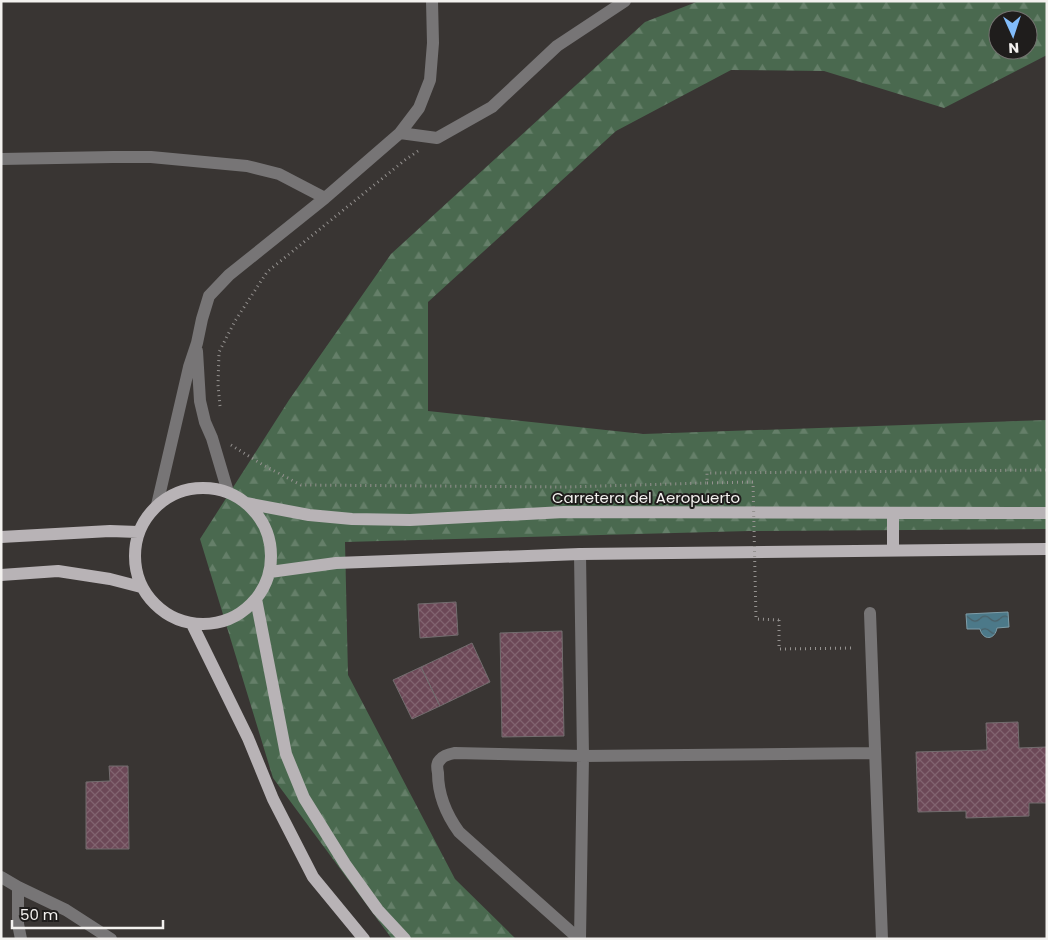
<svg xmlns="http://www.w3.org/2000/svg" width="1048" height="940" viewBox="0 0 1048 940" font-family="Poppins,sans-serif">
<style>
.forest{fill:url(#forest-firs);fill-rule:evenodd}
.water{fill:url(#water-waves);stroke:#7e9da8}
.building{fill:url(#building-cross-hatch);stroke:#736d6f}
.lines{fill:none;stroke-linecap:round;stroke-linejoin:round}
.path{stroke:#959290;stroke-width:3;stroke-dasharray:1 4;stroke-linecap:butt}
.minor{stroke:#777576;stroke-width:12}
.major{stroke:#b8b3b6;stroke-width:12}
.path-bridge{stroke:#959290;stroke-width:3;stroke-dasharray:1 4;stroke-linecap:butt}
.labels{text-anchor:middle;dominant-baseline:central;stroke-width:4;stroke-linejoin:round;paint-order:stroke}
.street-label{font-size:15px;fill:#f3f1ef;stroke:#1f1d1c}
</style>
<defs>
<pattern id="forest-firs" width="22" height="20" patternUnits="userSpaceOnUse" patternTransform="scale(1.25)"><rect width="22" height="20" fill="#4a694f"/><path d="M5 1l3.5 6h-7zM16 11l3.5 6h-7z" fill="#657f69"/></pattern>
<pattern id="water-waves" width="16" height="10" patternUnits="userSpaceOnUse" patternTransform="scale(1.25)"><rect width="16" height="10" fill="#4c7989"/><path d="M0 5q4-4 8 0t8 0" fill="none" stroke="#4a6068"/></pattern>
<pattern id="building-cross-hatch" width="8" height="8" patternUnits="userSpaceOnUse" patternTransform="scale(1.25)"><rect width="8" height="8" fill="#6c4857"/><path d="M0 0l8 8M0 8l8-8" fill="none" stroke="#81636f"/></pattern>
</defs>
<rect width="100%" height="100%" fill="#393533"/>
<path class="forest" d="M699,1h348v54l-103,53 -120,-37 -93,-1 -115,61 -188,171v109l215,23 404,-14v109l-298,2 -404,11 3,133 107,204 61,60h-124l-119,-161 -73,-239 89,-139 102,-146 254,-232zM998,20h30v30h-30z"/>
<path class="water" d="M1008,612l1,15 -12,1c-2,12 -14,13 -17,1h-13l-1,-15z"/>
<path class="building" d="M456,602l2,33 -38,3 -2,-34z
M562,631l2,105 -62,1 -2,-104z
M472,643l18,39 -50,24 -19,-39z
M421,667l19,39 -28,13 -19,-39z
M1018,722l1,26 28,-1v56h-18v13l-63,2v-7l-48,1 -2,-60 71,-2 -1,-27z
M109,766h19l1,83h-43v-67l24,-1z"/>
<g class="lines">
<path class="path" d="M220,406l-2,-21 1,-33 16,-31 32,-49 138,-112 13,-9
M231,445l32,20 38,20 265,2 141,-4v-10l340,-3
M779,620v29l76,-1"/>
<path class="minor" d="M400,133l37,5 55,-31 65,-61 68,-45
M1,159l112,-2h38l96,9 32,8 46,24
M197,351l3,50 5,21 7,16 16,54
M157,505l32,-138 8,-24 5,-24 7,-23 20,-21 96,-77 75,-65 19,-25 11,-28 3,-37 -1,-42
M580,554l3,202 -3,183
M870,613l12,326
M1,877l17,10 48,23 45,29
M18,887v37l3,15
M579,939l-120,-107c-13,-18 -21,-37 -21,-59 -1,-5 -2,-10 3,-14 3,-4 9,-5 14,-6l128,3 292,-3"/>
<path class="major" d="M135 556a68 68 0 1 1 136 0a68 68 0 1 1-136 0Z
M246,503l63,12 43,4 58,1 154,-8 483,1
M1,537l109,-6 28,1
M893,550v-37
M270,572l66,-9 244,-9 467,-5
M1,575l57,-4 52,8 31,8
M256,599l30,155 18,44 41,66 33,46 27,29
M192,624l56,114 25,61 40,78 51,62"/>
<path class="path-bridge" d="M707,483l46,-1 3,137 23,1"/>
</g>
<g class="labels">
<g class="street-label">
<text x="646" y="497">Carretera del Aeropuerto</text>
</g>
</g>
<rect width="1048" height="940" fill="none" stroke="#f3f1ef" stroke-width="5"/>
<g transform="translate(1013 35) rotate(177)"><circle r="24" fill="#1f1d1c" stroke="#747270"/>
<path d="M0-4L9 19L0 12L-9 19Z" fill="#82bcfa"/>
<text y="-8" font-size="14" font-weight="bold" text-anchor="middle" fill="#f3f1ef">N</text>
</g>
<path d="M12 920v8h151v-8" fill="none" stroke="#f3f1ef" stroke-width="2.5"/>
<text x="20" y="920" font-size="15" fill="#f3f1ef" stroke="#1f1d1c" stroke-width="4" paint-order="stroke">50 m</text>
</svg>
